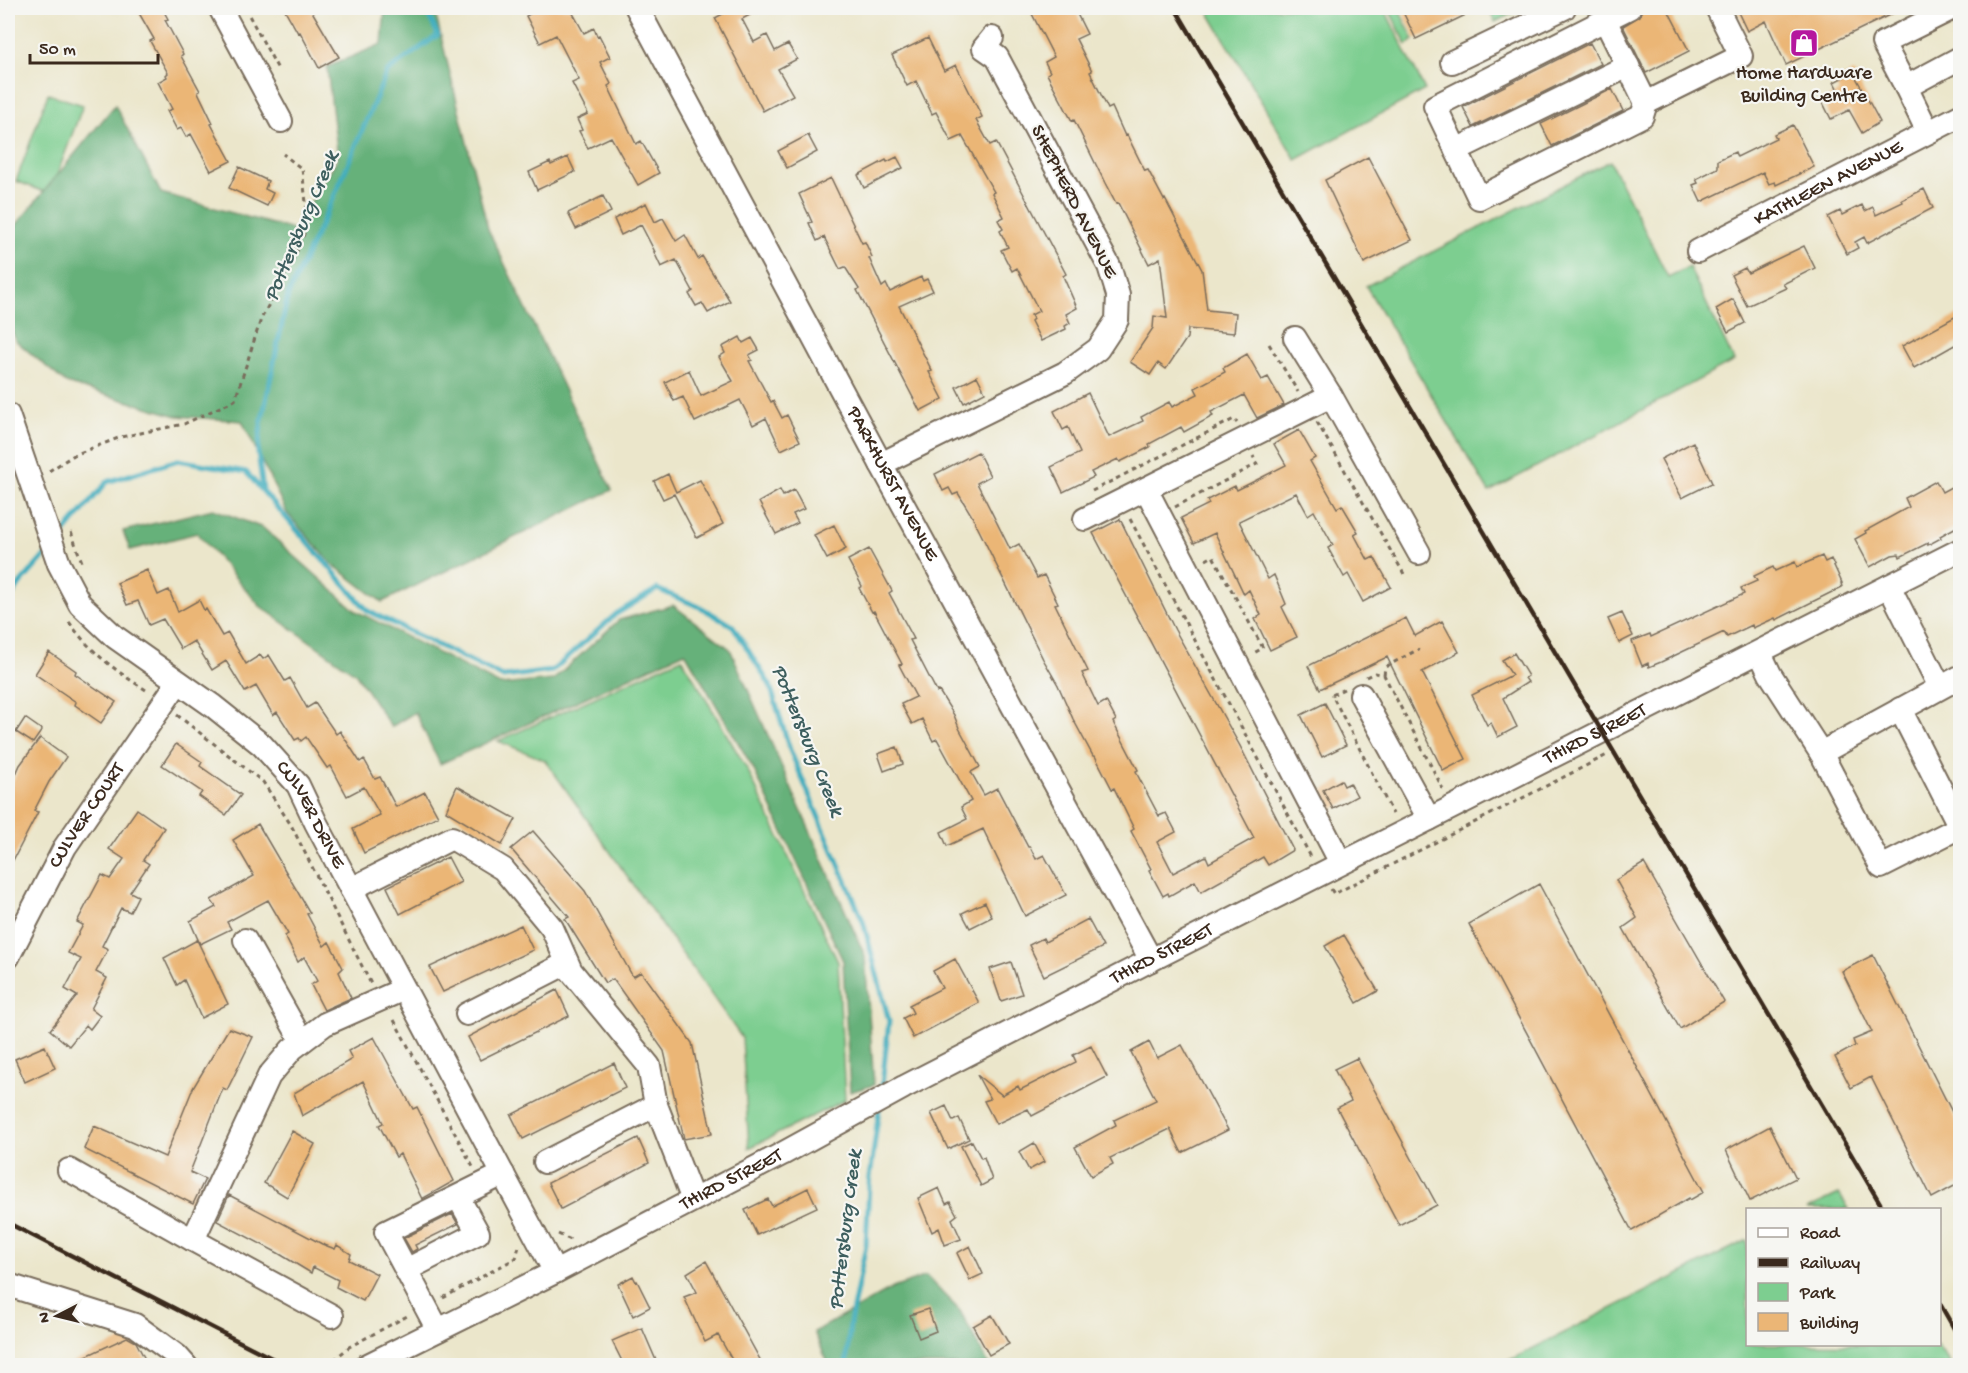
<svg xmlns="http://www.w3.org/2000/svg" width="1968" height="1373" viewBox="0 0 1968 1373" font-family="'Gochi Hand',sans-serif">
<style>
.green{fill:#7dce90;stroke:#5c7c57;stroke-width:1.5}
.forest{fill:#66b17a;stroke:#506e4c;stroke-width:1.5}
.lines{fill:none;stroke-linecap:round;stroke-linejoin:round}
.stream{stroke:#40adbe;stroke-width:5}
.building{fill:#ebb676}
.minor-casing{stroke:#796c5b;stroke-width:26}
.path{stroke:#796c5b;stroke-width:3;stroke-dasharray:4.5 4.5;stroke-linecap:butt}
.minor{stroke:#fff;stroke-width:22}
.rail{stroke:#3b2a1e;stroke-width:4.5}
.labels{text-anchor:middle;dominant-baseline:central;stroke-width:4.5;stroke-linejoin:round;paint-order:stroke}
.poi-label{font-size:20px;fill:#3b2a1e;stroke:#f6f6f2}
.street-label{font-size:20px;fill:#3b2a1e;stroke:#f6f6f2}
.water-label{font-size:21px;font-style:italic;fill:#3d5e5e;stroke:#f6f6f2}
</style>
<rect width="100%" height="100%" fill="#f6f6f2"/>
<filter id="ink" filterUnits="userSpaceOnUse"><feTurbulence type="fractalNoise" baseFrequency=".0167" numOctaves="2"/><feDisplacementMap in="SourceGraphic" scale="12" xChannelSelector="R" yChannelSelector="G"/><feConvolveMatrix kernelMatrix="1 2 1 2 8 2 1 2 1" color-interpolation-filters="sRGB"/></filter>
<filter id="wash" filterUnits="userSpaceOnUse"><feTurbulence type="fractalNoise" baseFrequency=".008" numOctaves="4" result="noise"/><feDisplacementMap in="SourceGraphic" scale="24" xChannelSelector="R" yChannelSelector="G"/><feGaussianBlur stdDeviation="1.35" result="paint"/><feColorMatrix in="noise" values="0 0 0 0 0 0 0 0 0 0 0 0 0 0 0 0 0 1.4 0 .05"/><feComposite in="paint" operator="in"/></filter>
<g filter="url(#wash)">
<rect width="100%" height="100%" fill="#ebe6cb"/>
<path class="green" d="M1206,8h178l41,82 -129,70z
M1388,8h10l16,32 -7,5z
M1488,8h36l-29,14z
M48,94l35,11 -33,89 -34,-13z
M1610,161l58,116 21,-10 45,94 -245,131 -123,-206z
M682,658l65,111 91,193 7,138 -96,48 -7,-110 -197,-278 -47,-19z
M1839,1194l10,15h-42z
M1747,1240l1,104 189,1 14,20h-451z"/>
<path class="forest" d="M385,8h49l54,221 124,261 -230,112 -50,-38 -45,-51 -45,-92 -65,-5 -111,-33 -51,-43 -7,-23v-82l107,-130 46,88 140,39 5,-22 32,-52 -11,-91 55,-23z
M213,509l50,19 93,83 144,74 53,-5 66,-60 54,-15 57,44 135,307 9,129 -24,7 -7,-131 -90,-193 -68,-116 -245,112 -25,-52 -24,15 -35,-53 -96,-68 -63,-73 -67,17 -7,-19z
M926,1276l34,35 29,54h-160l-15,-33 79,-44z"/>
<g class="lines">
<path class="stream" d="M263,490l-5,-37 3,-29 27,-129 48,-103 51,-120 51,-37 -13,-27
M58,540l49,-58 71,-22 68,12 122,139 135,66 49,-6 64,-57 41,-25 45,19 31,18 37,59 20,65 73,171 26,100 -8,73
M8,602l12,-18 28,-32
M846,1366l4,-43 16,-78 3,-60 10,-76"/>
</g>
<g id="blocks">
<path class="building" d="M136,8h26l6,11 -3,1 18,34 -2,2 19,35 -2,1 15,31 -2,1 20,37 -20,10 -20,-37 -5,3 -5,-9 -4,2 -10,-19 5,-2 -14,-27 9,-5 -1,-2 2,-2 -18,-32 4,-2z
M284,8h26l29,49 -20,11 -19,-36 -2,1z
M530,8h40l14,25 10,-5 3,8 2,-1 11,22 -10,5 11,22 -3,2 28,58 5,-3 18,32 -21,12 -27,-48 -23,11 -9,-17 3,-1 -5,-11 11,-5 -16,-31 7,-3 -23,-45 -16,8 -14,-27 7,-4z
M734,8h29l-21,11 12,23 13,-7 8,16 13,-7 9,15 -19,10 15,26 -30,16 -48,-93z
M1029,8h45l13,26 -11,5 16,32 -2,1 18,37 4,-2 13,29 2,-1 18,36 3,-1 16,30 1,-1 37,71 5,40 29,3 -2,20 -46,-4 -1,9 -21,31 -8,-6 -8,12 -20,-13 23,-34 1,-12 13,2 -7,-60 -11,6 -31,-61 -2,1 -11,-21 -31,-63 -2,1 -25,-47 3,-2 -5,-10 9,-5z
M1401,8h79l-64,31z
M1642,8h25l22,43 -43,22 -23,-47 17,-10z
M1736,8h168l-118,57 -20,-44 -19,10z
M928,38l16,33 12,-6 26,52 -6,3 14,25 6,-3 70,132 -3,2 14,32 -11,6 4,9 -5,3 1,3 -25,12 -10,-20 2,-2 -2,-4 8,-4 -22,-43 -5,3 -11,-21 7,-3 -8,-16 3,-2 -5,-9 6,-3 -12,-24 2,-1 -32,-56 -11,5 -15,-29 -4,2 -16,-33 -9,5 -15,-31z
M1590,43l11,21 -128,63 -10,-20z
M1853,72l27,50 -18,11 -13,-23 -18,9 -9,-18 17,-9 -5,-10z
M1612,89l11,22 -71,35 -11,-22z
M1793,125l21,42 -38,18 -1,-3 -6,2 -6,-12 -62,30 -8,-17 5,-2 -2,-4 22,-11v-8l17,-8 2,5 39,-19 -2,-4z
M808,135l9,17 -30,16 -9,-17z
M568,157l7,15 -38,18 -8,-18 21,-10 1,3z
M897,157l6,11 -39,20 -6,-13 28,-15 1,2z
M1368,157l44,83 -48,23 -39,-83z
M239,167l29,14 -3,8 8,4 -6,13 -38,-18z
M831,178l31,65 3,-1 7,15 -3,1 13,29 4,-3 4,8 31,-15 2,4 4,-2 6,12 -34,15 33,65 -3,1 14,27 -23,12 -63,-121 2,-1 -14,-22 -5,2 -16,-32 -7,4 -8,-18 3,-1 -13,-28z
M1924,189l9,19 -66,35 -3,-6 -9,5 3,6 -11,6 -19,-37 12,-6 2,4 20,-10 3,6 8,-4 3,8 27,-13 -1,-2z
M603,196l8,16 -35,17 -8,-16z
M646,203l9,19 8,-4 13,23 9,-6 13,24 4,-3 28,45 -22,12 -6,-10 -6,3 -7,-12 4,-3 -17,-31 -15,7 -7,-15h1l-14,-27 -20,10 -7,-16z
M1804,246l11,22 -32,16 3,4 -39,18 -16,-31 14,-7 3,5z
M1733,299l12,24 -17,9 -12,-23z
M1960,314v28l-46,26 -12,-22z
M740,337l3,6 9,-5 7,12 -10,5 3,5 -3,1 22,41 2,-1 9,17 5,-3 13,26 -19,9 -15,-32 -13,7 -13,-25 -45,22 -12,-25 -9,4 -9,-19 24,-12 12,26 32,-15 -14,-24 6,-4 -3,-6z
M1247,354l15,26 6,-3 16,28 -27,13 -13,-23 -33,17 2,4 -29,16 -3,-5 -32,17 1,3 -30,15 -2,-3 -27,13 3,5 -31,15 -12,-25 29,-14 -12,-26 -5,3 -9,-19 34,-18 21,44 34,-16 -2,-4 28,-15 3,5 26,-13 -3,-6 30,-16 -2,-4z
M977,376l8,16 -21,11 -8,-16z
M1299,430l16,28 -5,3 27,47 5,-3 16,27 -4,2 14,26 6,-3 17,30 -28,15 -15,-28 -4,3 -16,-29 5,-3 -19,-34 -6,4 -12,-22 -57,28 29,58 6,-4 12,29 -4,3 15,30 -27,13 -15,-31 6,-4 -12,-25 -5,4 -29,-61 -21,10 -13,-25 28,-14 -2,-4 28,-14 2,4 49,-25 -12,-21z
M1693,442l19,41 -30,15 -21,-39z
M978,452l12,24 -13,7 33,66 9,-5 18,34 7,-3 14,28 -3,1 33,67 -6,2 16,33 8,-5 10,19 -3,2 25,48 -2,1 2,5 21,40 7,-3 10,19 -19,10 16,31 33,-17 3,7 45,-25 -161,-305 27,-14 55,111 65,116 53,104 -25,15 -5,-8 -62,35 -6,-11 -26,15 -1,-3 -5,3 -14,-26 2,-1 -20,-38 3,-2 -20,-41 -2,1 -17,-33h-2l-20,-37 -15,-34 -15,-26 -71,-143 -14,-23 -5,2 -4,-7 -6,3 -8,-17z
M668,474l8,18 24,-12 23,44 -26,14 -23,-44 -11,5 -9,-18z
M1936,481l6,11 18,-10v43l-20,11 1,2 -13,7v-2l-28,14 -1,-3 -7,1 -22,12 -15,-28 11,-6 -1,-2 44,-24 -4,-9z
M780,490l3,6 11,-6 10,19 -11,5 5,9 -22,11 -17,-32z
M834,525l12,24 -19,10 -13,-24z
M869,549l23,42 -3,2 25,46 -4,1 27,52 2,-1 15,24 5,13 21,39 -9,5 13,23 13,-7 31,59h2l6,12 8,-4 22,40 -41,21 -42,-87 -36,17 -6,-14 26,-13 -6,-12 10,-6 -34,-62 -4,2 -11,-22 -10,5 -11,-20 15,-7 -17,-32 3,-1 -28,-53 -2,1 -13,-24 3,-2 -14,-26z
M1822,556l3,6 6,-3 11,24h-1l1,4 -66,33 -1,-2 -22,10 -1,-3 -25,12 -3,-5 -63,30 -12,5 -1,-4 -6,3 -10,-25 18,-7 1,3 93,-43 -3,-6 16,-7 -3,-5 17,-8 2,-1 2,4 20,-9 2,5z
M147,570l11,25 11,-5 9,22 21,-12 5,10 2,-1 16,27 6,-3 18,31 14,-9 3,4 6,-4 16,26 5,-3 17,30 8,-5 21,31 4,-3 20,31 4,-3 11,20 5,-2 16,30 29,-15 13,24 -74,37 -11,-24 27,-14 -16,-28 -17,9 -16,-30 -4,2 -21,-31 -5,4 -2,-3 -4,2 -18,-28 -4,3 -17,-29 -11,6 -19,-31 -14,9 -18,-29 -13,8 -18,-30 -14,6 -11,-24 -11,4 -10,-22z
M1622,613l11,23 -14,7 -11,-24z
M1406,618l9,18 27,-15 17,31 -37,20 44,87 -23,12 -56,-114 -67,32 -12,-23z
M49,652l27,19 -1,3 41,28 -15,21 -26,-18 1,-3 -41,-28z
M1514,653l14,23 -3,2 3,4 -25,16 14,29 -19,10 -7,-14 -4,2 -15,-30 40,-20 -10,-15z
M1325,703l21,42 -24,12 -21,-42z
M25,718l17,12 -9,13 -17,-11z
M40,738l26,19 -17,25 -15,29 4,1 -30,58v-78l12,-27z
M176,744l26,18 -2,4 41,29 -15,20 -27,-19 3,-4 -40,-27z
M897,747l6,17 -19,7 -6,-17z
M1341,780l3,6 6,-3 7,13 -24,13 -10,-19z
M457,786l59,33 -14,26 -56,-34z
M137,809l27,19 -21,32 6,4 -19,28 8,4 -8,16 -9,-4 -19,38 6,3 -12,23 11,6 -16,31 9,7 -10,13 -4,-4 -17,21 -19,-16 27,-34 -12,-7 16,-30 -13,-6 15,-28 -6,-3 25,-47 8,4 14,-20 -15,-10z
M258,824l52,89 -3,1 17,32 5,-4 14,26 -4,4 12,26 -27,12 -13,-25 6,-4 -13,-24 -6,5 -13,-26 3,-2 -20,-34 -41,22 4,7 -31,15 -10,-23 26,-14 -5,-7 43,-24 -21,-36z
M533,831l52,60 48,86 8,-5 51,71 20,91 -28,5 -20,-88 -51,-72 -8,4 -40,-64 4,-2 -58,-68z
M448,857l13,25 -61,32 -13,-27z
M1644,863l80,139 -44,27 -57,-101 14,-10 -21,-38z
M1539,884l165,308 -14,8 -1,-2 -57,33 -163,-307z
M985,902l7,15 -22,11 -8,-15z
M1088,919l15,28 -59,29 -15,-31 14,-7 2,4z
M521,925l12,25 -90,42 -13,-25z
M1344,935l34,56 -21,12 -32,-57z
M197,940l31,64 -27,14 -17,-38 -7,5 -13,-27z
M1873,955l87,173v55l-28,15 -61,-121 -20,11 -16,-31 20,-11 -2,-6 19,-8 -30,-61z
M955,959l24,44 -66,35 -10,-20 10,-5 -4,-8 33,-17 -9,-17z
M1011,962l11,32 -21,7 -11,-32z
M557,990l12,26 -89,44 -12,-23z
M229,1028l24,9 -26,53 -4,-2 -33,84 15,7 -12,25 -109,-55 10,-23 71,31 28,-69z
M374,1037l39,72 4,-2 37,74 -32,18 -22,-45 -4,3 -17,-32 4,-2 -20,-42 -61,35 -8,-23 58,-34 -4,-8z
M1149,1042l8,16 25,-13 46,85 -46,23 -12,-24 -60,29 3,6 -22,12 -16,-29 41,-22 -2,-5 42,-20 -25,-48z
M45,1046l10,22 -30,14 -10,-23z
M1091,1046l16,31 -75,39 -4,-7 -32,15 -12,-23 6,-2 -13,-24 25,20 16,-9 2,4 56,-28 -3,-7z
M1357,1058l80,147 -38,20 -62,-117 14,-7 -17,-32z
M614,1063l11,25 -102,51 -12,-24z
M946,1106l7,15 6,-3 10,21 -21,10 -17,-36z
M1770,1126l26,52 -46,23 -24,-51z
M292,1131l23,13 -28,53 -23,-14z
M638,1138l11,25 -88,46 -13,-26z
M972,1141l9,17 3,-1 8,23 -11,6 -20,-40z
M1034,1143l10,19 -15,8 -10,-18z
M808,1188l9,19 -60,28 -12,-25 23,-11 4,7z
M939,1188l7,16 4,-2 7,13 -5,4 9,20 -16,6 -6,-17 -7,4 -14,-34z
M229,1195l93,49 13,5 2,-4 14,9 -2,6 28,14 -14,27 -27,-14 2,-7 -25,-13 -2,6 -33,-20 -61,-32z
M452,1214l6,10 -43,21 2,4 -5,3 -8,-14z
M970,1246l13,28 -13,6 -13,-27z
M706,1261l57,104h-28l-17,-30 -13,7 -21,-45 13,-5 -10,-19z
M633,1276l3,6 1,-1 13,26 -17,9 -15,-32z
M928,1309l8,22 -17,7 -9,-23z
M992,1315l17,29 -20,11 -16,-29z
M642,1328l16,37h-34l-12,-24z
M127,1337l9,5 12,23h-81z"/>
</g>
</g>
<g filter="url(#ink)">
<use href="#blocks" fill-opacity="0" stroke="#796c5b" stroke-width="1.5"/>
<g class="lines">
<g class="minor-casing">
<g id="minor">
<path d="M220,8l61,113"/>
<path id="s1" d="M637,8l244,456 270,496"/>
<path d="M1629,8l-24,12 41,83 95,-47 -24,-48"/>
<path d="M1605,20l-170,86 44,92 163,-82 4,-13"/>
<path d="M1452,62l112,-54"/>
<path d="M1906,87l-23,-44 70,-35"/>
<path d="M1928,132l-22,-45 54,-29"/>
<path d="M1456,150l172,-84"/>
<path id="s2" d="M1698,251l262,-135"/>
<path d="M1295,338l36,58 88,157"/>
<path id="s3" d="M8,415l51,149 21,40 35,33 98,69 49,39 36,40 18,38 239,449"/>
<path d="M881,464l184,-91 33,-24 19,-29 1,-25 -9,-29 -112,-209 -13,-9 8,-10"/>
<path d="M1146,489l195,374"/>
<path d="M1085,519l246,-123"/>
<path d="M1889,586l51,101"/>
<path d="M1760,653l10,21 51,79 139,-76"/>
<path d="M1361,695l68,124"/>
<path d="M1821,753l60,114 79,-40 -60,-118"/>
<path d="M351,889l101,-51 51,31 49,59 19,43 78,95 7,39 37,95"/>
<path d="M245,940l57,101"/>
<path id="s4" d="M8,957l57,-110 113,-165"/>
<path d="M467,1014l100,-51"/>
<path d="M545,1162l111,-57"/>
<path d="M69,1170l124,70 139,76"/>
<path d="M193,1240l76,-164 23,-27 33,-25 79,-35"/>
<path d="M406,1270l72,-37 -20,-36"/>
<path d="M8,1285l127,40 42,31 9,10"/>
<path d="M438,1330l-52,-98 117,-58"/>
<path id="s5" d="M366,1366l189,-94 227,-118 122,-67 247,-127 809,-410"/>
</g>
</g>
<path class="path" d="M245,8l34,63
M1269,344l29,48
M1317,422l87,152
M49,471l25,-16 47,-18 63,-13 51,-24 26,-81 34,-63 10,-25 2,-20 -5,-42 -19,-15
M1092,491l142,-72 3,4
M1175,507l82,-43 -4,-8
M1130,519l181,338
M71,532l12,33
M1206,560l7,-4 50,92 -11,6
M69,622c23,32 47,49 80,70
M1384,675l1,-8 34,-18
M1366,677l9,-4 9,2 59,114
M1344,689l-12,6 61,119
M177,715l86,67 28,43 80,159
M1331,889l3,5 273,-139
M394,1020l79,147
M558,1234l13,6 3,-1
M443,1298l73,-40 3,-12
M327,1366l22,-19 60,-32"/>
<use href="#minor" class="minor"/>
<path class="rail" d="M1175,8l709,1202
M8,1223l279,143
M1940,1304l20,35"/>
</g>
</g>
<defs>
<g id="shop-square" transform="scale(1.5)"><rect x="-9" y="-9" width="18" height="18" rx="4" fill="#b5179e" stroke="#f6f6f2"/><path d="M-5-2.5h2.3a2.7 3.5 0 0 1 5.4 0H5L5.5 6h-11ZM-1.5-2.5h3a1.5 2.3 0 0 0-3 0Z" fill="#fff"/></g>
</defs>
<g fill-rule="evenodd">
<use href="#shop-square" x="1804" y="43"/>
</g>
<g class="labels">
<g class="poi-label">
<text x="1804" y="74">Home Hardware<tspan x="1804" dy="23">Building Centre</tspan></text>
</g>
<g class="street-label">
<text stroke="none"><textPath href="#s2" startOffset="147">KATHLEEN AVENUE</textPath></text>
<text transform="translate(1073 202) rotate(63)">SHEPHERD AVENUE</text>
<text stroke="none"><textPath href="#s1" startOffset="540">PARKHURST AVENUE</textPath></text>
<text stroke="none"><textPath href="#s5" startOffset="1382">THIRD STREET</textPath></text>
<text stroke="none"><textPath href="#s4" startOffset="162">CULVER COURT</textPath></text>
<text stroke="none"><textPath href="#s3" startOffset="519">CULVER DRIVE</textPath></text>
<text stroke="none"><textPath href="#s5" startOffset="896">THIRD STREET</textPath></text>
<text stroke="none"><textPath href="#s5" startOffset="410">THIRD STREET</textPath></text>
</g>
<g class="water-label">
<text transform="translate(303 227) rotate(-67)">Pottersburg Creek</text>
<text transform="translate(806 741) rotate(68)">Pottersburg Creek</text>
<text transform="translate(847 1230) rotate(-83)">Pottersburg Creek</text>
</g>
</g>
<rect width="1968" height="1373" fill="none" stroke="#f6f6f2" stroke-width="30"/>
<rect x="1746" y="1208" width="195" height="138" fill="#f6f6f2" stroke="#aba49d" stroke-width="1.5"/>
<rect x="1758" y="1228" width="30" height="9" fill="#ffffff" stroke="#aba49d" stroke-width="1.5"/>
<text x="1800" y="1238" font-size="18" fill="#3b2a1e">Road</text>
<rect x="1758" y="1258" width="30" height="9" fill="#3b2a1e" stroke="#aba49d" stroke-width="1.5"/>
<text x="1800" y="1268" font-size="18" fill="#3b2a1e">Railway</text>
<rect x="1758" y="1283" width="30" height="18" fill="#7dce90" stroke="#aba49d" stroke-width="1.5"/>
<text x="1800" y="1298" font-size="18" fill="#3b2a1e">Park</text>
<rect x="1758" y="1313" width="30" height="18" fill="#ebb676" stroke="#aba49d" stroke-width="1.5"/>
<text x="1800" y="1328" font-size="18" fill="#3b2a1e">Building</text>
<g transform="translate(57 1316) rotate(263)" stroke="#f6f6f2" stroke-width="4.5" paint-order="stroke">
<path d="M0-4.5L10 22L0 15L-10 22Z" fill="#3b2a1e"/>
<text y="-9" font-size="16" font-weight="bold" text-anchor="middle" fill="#3b2a1e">N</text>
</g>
<path d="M30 54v9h128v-9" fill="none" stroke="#3b2a1e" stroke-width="3"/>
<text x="39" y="54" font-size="18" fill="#3b2a1e" stroke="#f6f6f2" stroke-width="4.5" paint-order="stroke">50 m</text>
</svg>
